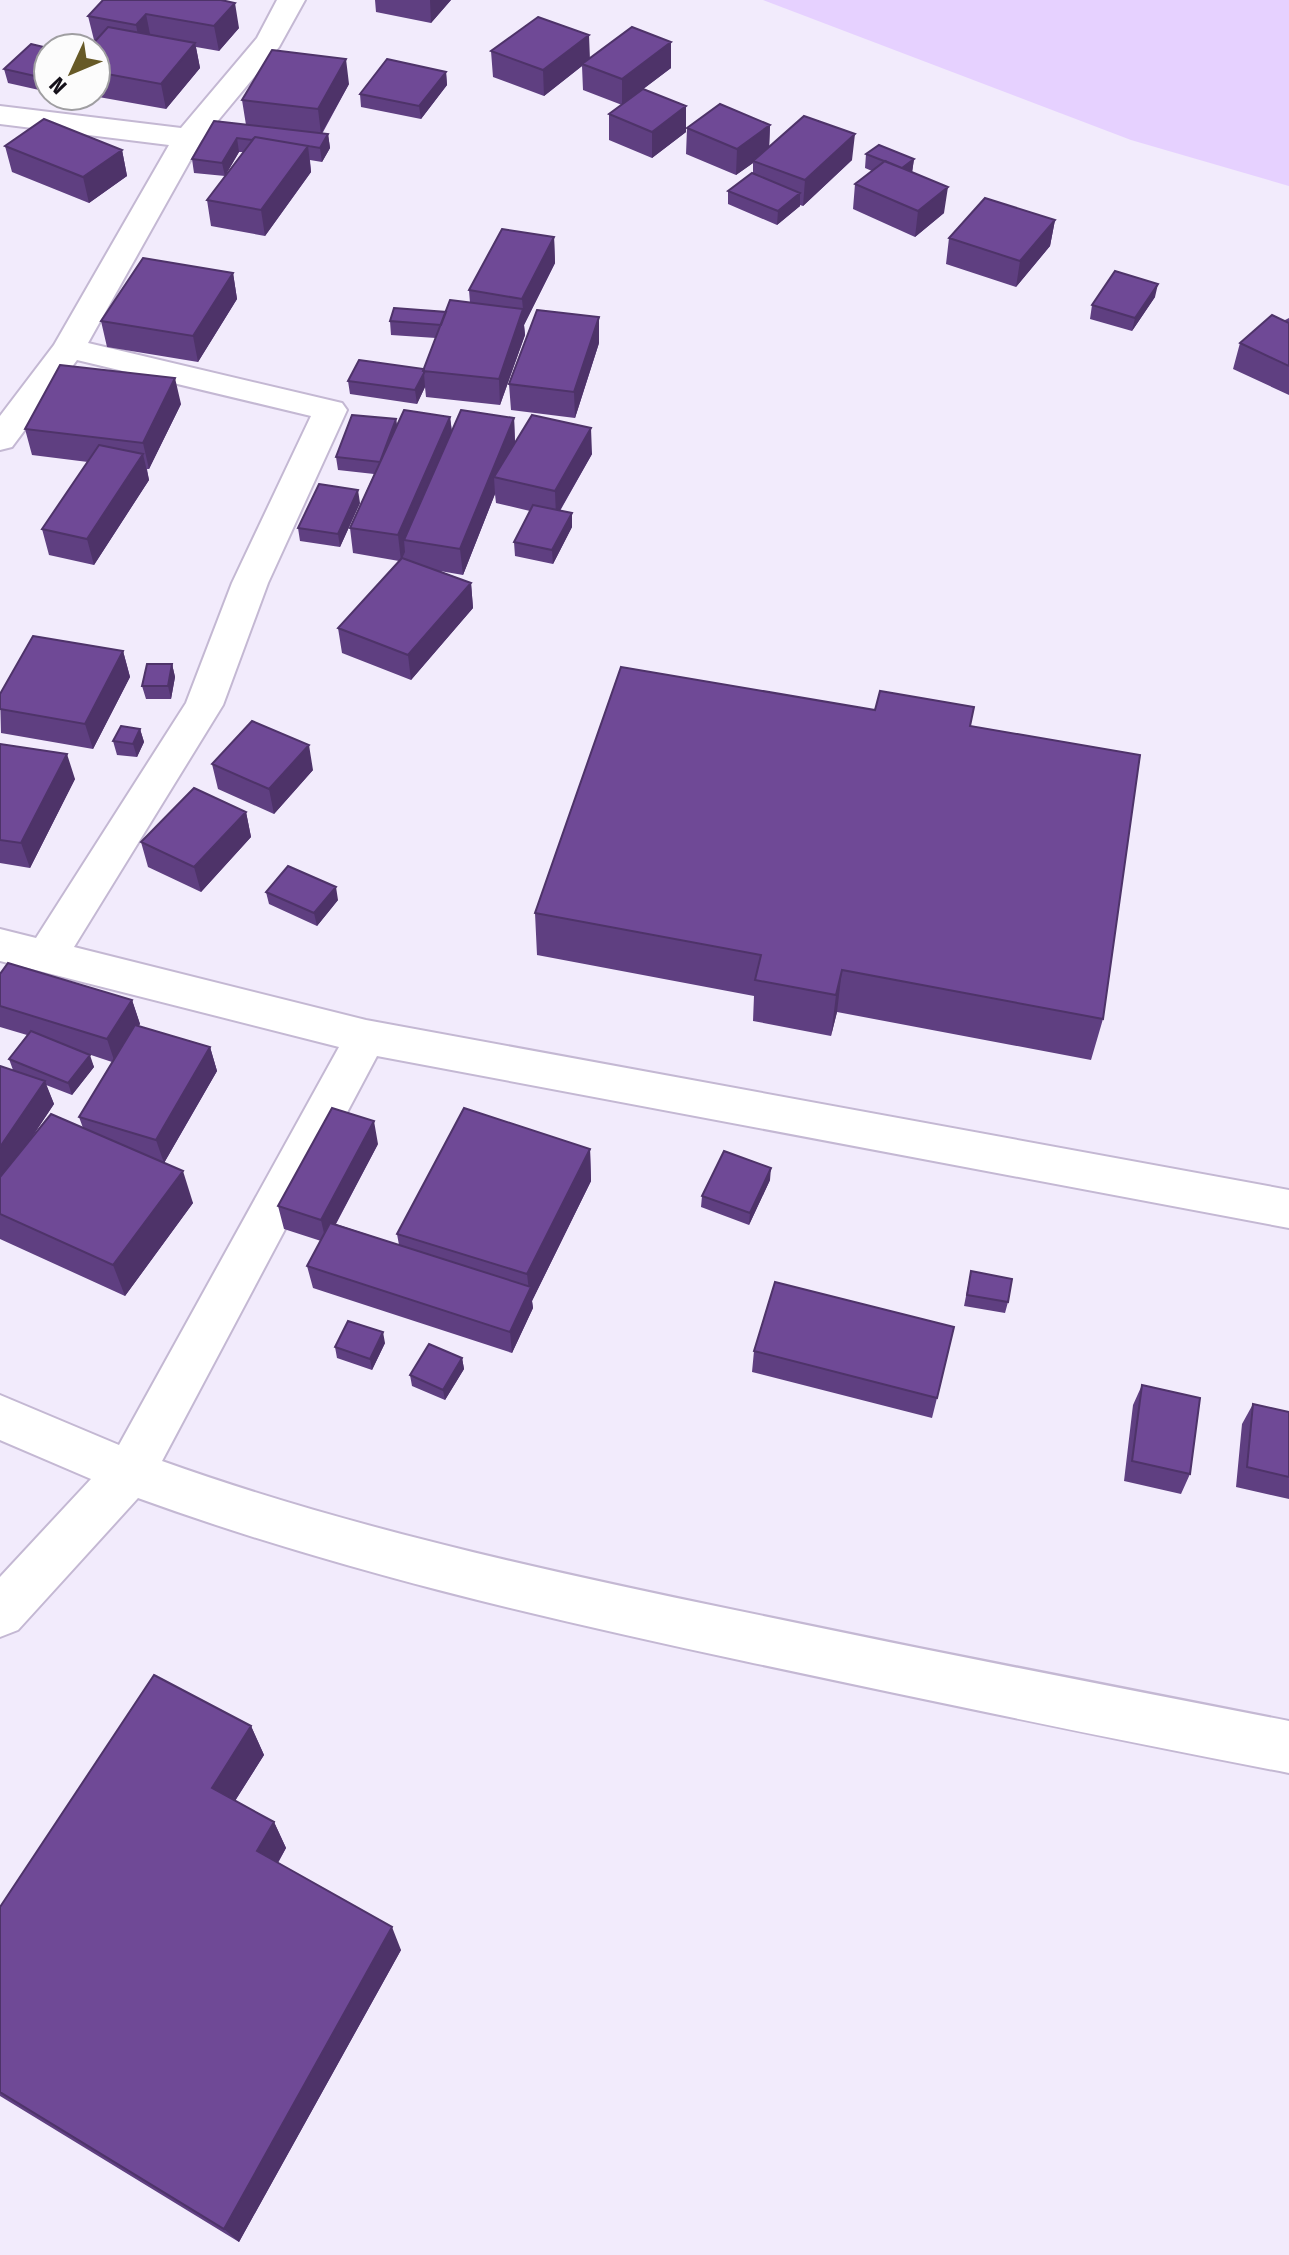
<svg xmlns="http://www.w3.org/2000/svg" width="1289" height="2255" viewBox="0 0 1289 2255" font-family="'Fira Sans Condensed',sans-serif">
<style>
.green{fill:#e6d1ff}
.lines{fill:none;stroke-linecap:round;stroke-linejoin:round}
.street-casing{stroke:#c4b8d3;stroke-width:4}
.street{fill:#fff;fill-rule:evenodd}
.wall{fill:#5f3f81;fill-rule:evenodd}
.shaded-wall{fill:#4e3369}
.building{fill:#6f4996;stroke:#4e3369;stroke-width:2}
</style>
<rect width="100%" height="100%" fill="#f2ebfc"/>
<path class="green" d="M763,0h526v186l-158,-46z"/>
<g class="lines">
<g class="street-casing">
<path id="street" d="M277,0h28l-26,47 -78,94 -113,202 254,60 5,7 -79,173 -45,122 -149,242 292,73 923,170v38l-912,-172 -215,405c185,66 376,108 568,148 186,39 372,76 559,112v52c-182,-35 -363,-73 -545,-112 -205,-44 -408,-91 -606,-163l-120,132 -18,7v-60l91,-98 -91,-39v-45l119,50 220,-398 -339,-86v-32l36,9 150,-235 46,-120 79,-167 -234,-56 -65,87 -12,3v-34l54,-71 115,-200 -169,-21v-18l181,22 76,-90z"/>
</g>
<use href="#street" class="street"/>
</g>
<path class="wall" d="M103,0l136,28 -20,23 -23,-4 4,21 -34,41 -73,-13h3v-48l-8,-32z
M375,0h76l-20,23 -55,-11z
M48,48v44l-40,-9 -4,-14z
M491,51l99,7 81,10 -49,37 -39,-15 -1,-24 -38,30 -51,-19z
M446,72l1,13 -26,34 -60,-12 -1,-13z
M349,84l-27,50h6l2,14 -8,14 -12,-2 1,12 -46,64 -54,-10 -4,-26 18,-24 -31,-3 -2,-14 54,-34 -4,-25zM239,152h4l-18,24z
M609,114l77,18 -34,26 -43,-18z
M770,125l-1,22 83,13 -49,46 -3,-1v1l-23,19 -49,-21v-13l25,-18v-10l-17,12 -50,-21 1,-26z
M5,146l117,4 5,26 -38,27 -77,-31z
M866,154l48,5 -2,13 32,41 -29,24 -62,-28 2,-25 17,-13 -7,-3z
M1055,220l-5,26 -34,41 -70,-23 3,-26z
M554,237l1,26 -31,62 1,10 -25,70 -74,-8 -1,-10 -8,17 -67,-10 -2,-13 76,-12 12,-31 -45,-3 -1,-14 56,-9 24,-9 -1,-13z
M233,273l4,26 -39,63 -91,-15 -6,-26z
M1155,297l-23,34 -42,-12 2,-14z
M1289,318v77l-56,-26 7,-26z
M599,343l-24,75 -64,-8 -2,-26z
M181,404l-32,65h-2l2,11 -55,85 -45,-10 -7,-26 46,-67 -56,-7 -7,-26z
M450,417l2,14 62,-13 1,24 77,12 -32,57 12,16 -19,37 -38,-8 -1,-14 16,-31 -34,-8 -1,-9 -32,81 -23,-4 31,12 2,25 -62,72 -69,-27 -4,-25 61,-67 -46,-8 -3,-25 24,-54 -36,-4 -2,-13 60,-38 1,7z
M360,503l-20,44 -40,-6 -2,-13z
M123,651l7,26 -37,72 -92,-16 -1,-39z
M172,664l3,13 -4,22h-25l-4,-13z
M970,726l133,293 -12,41 -254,-48 -6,24 -78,-15 1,-25 -217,-41 -2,-42z
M140,729l4,13 -7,15 -20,-2 -4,-14z
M0,744l75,35 -45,89 -30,-5z
M212,764l101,6 -39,44 -56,-25z
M246,812l5,25 -50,55 -53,-25 -7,-25z
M266,892l72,8 -21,26 -48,-22z
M0,974l132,26 8,24 -2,2 72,21 7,24 -53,92 29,40 -68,93 -125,-57v-173l13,4 -4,-11 18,-24 -27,-8zM88,1054l24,8 -33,55 4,11 -51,9 22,-33 -8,-19 26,10 22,-28z
M378,1144l-42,80 63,21 -2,-11 193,-85 1,32 -59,120 1,7 -21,45 -199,-65 -6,-22 14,-25 -37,-12 -6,-23z
M770,1180l-21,45 -48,-18 1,-11z
M971,1271l37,31 -3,11 -41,-7z
M385,1343l-13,27 -35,-12 -2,-11z
M754,1351l183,47 -5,20 -180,-46z
M462,1358l2,11 -19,31 -33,-14 -2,-11z
M1142,1385l48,89 -9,20 -57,-13 9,-76z
M1253,1404l36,8v87l-53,-12 6,-63z
M251,1726l13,29 -29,46 39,21 12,26 -8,15 123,87 -162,292 -239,-146v-189z"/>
<path class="shaded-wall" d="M430,0h21l-20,23z
M235,3l4,25 -20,23 -5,-25z
M146,14l5,25 -10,11 -5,-25z
M589,35l1,25 -8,4v2l-38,30 -1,-26z
M671,42v26l-49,37v-26z
M195,43l5,25 -34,41 -5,-25z
M346,59l3,25 -28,50 -3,-25z
M446,72l1,13 -26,34 -2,-13z
M686,106v26l-34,26v-26z
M770,125l-1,26 -16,10v2l-17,12 1,-26z
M328,134l2,14 -8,14 -2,-14z
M855,134l-3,26 -49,46 2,-26z
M237,138l2,14 -14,24 -3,-13z
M308,146l3,26 -46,64 -4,-26z
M122,150l5,26 -38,27 -6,-26z
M914,159l-2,14 -11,-4z
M948,187l-4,26 -29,24 3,-26z
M800,193v13l-23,19 1,-14z
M1055,220l-5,26 -34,41 4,-26z
M554,237l1,26 -31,62 1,10 -25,70 -1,-26 24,-70 -1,-10z
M233,273l4,26 -39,63 -5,-26z
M1158,284l-3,13 -23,34 3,-13z
M599,317v26l-24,75 -1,-26z
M424,373l1,14 -8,17 -2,-14z
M175,378l6,26 -32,65 -6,-26z
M450,417l3,26 -49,97 1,12 -4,9 -3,-26z
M514,418l1,26 -21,33 1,17 -32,81 -3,-26z
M396,419l2,14 -17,29z
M591,428l1,26 -36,63 -1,-26z
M143,454l6,26 -55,85 -7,-26z
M358,490l2,13 -20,44 -2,-13z
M572,513v14l-19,37 -1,-14z
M471,583l2,25 -62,72 -3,-25z
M123,651l7,26 -37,72 -8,-25z
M172,664l3,13 -4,22 -3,-13z
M140,729l4,13 -7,15 -4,-13z
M309,745l4,25 -39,44 -5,-25z
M67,754l8,25 -45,89 -9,-25z
M246,812l5,25 -50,55 -7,-25z
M336,887l2,13 -21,26 -3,-13z
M842,970l-5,42 -6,24 5,-41z
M132,1000l8,24 -25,39 -8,-24z
M210,1047l7,24 -53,92 -8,-23z
M90,1055l4,12 -22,28 -4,-12z
M45,1081l9,23 -54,81v-38z
M374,1121l4,23 -52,98 -5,-22z
M590,1149l1,32 -59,120 1,7 -21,45 -2,-21 19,-41 -2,-17z
M771,1168l-1,12 -21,45 1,-12z
M183,1171l10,32 -68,93 -12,-31z
M383,1332l2,11 -13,27 -2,-11z
M462,1358l2,11 -19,31 -2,-10z
M251,1726l13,29 -38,60 -14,-27z
M274,1822l12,26 -16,28 -13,-25z
M392,1927l9,23 -162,292 -15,-13z"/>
<path class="building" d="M103,0h118l14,3 -21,23 -68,-12 -10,11 -48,-9z
M538,17l51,18 -46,35 -52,-19z
M108,27l87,16 -34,41 -65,-12v-24h-7z
M632,27l39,15 -49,37 -40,-15z
M31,44l17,4v31l-44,-10z
M272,50l74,9 -28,50 -76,-9z
M387,59l59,13 -27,34 -59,-12z
M643,89l43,17 -34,26 -43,-18z
M720,104l50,21 -33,24 -50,-21z
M804,116l51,18 -50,46 -52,-19z
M44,119l78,31 -39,27 -78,-31z
M214,121l114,13 -8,14 -65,-11 -3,3 -15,-2 -15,25 -30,-4z
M255,137l53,9 -47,64 -54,-10z
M879,145l35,14 -12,9 -36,-14z
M885,161l63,26 -30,24 -63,-27z
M752,173l48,20 -22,18 -50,-20z
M985,198l70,22 -35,41 -71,-23z
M502,229l52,8 -32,62 -53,-9z
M143,258l90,15 -40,63 -92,-15z
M1115,271l43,13 -23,34 -43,-13z
M450,300l73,9 -24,70 -76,-8z
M394,308l52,4 -5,13 -51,-4z
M537,310l62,7 -25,75 -65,-8z
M1272,315l17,8v43l-49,-23z
M359,360l65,9v4l-9,17 -67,-9z
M60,365l115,13 -32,65 -118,-14z
M404,410l46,7 -52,118 -48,-7z
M461,410l53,8 -54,131 -56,-9z
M352,415l44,4 -16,43 -44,-5z
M532,415l59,13 -36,63 -61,-14z
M99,445l44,9 -56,85 -45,-10z
M319,484l39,6 -20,44 -40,-6z
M533,505l39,8 -20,37 -38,-8z
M402,558l69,25 -63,72 -70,-27z
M33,636l90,15 -38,73 -85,-15v-15z
M147,664h25l-4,22h-26z
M621,667l254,43 5,-19 94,16 -4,19 170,29 -37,264 -261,-49 -6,25 -81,-15 6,-25 -226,-42z
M252,721l57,24 -40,44 -57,-25z
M121,726l19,3 -7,15 -20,-3z
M0,744l67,10 -46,89 -21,-3z
M194,788l52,24 -52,55 -53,-25z
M288,866l48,21 -22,26 -48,-21z
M8,963l124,37 -25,39 -107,-33v-32z
M135,1025l75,22 -54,93 -77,-23z
M31,1031l59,24 -22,28 -59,-24z
M0,1066l45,15 -45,66z
M332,1108l42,13 -53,99 -43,-14z
M464,1108l126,41 -63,125 -130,-40z
M51,1114l132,57 -70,94 -113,-51v-37z
M724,1151l47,17 -21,45 -48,-17z
M330,1223l201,64 -21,45 -203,-66z
M971,1271l41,8 -4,23 -41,-7z
M775,1282l179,45 -17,71 -183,-47z
M348,1321l35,11 -13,27 -35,-12z
M429,1344l33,14 -19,32 -33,-15z
M1142,1385l58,13 -10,76 -58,-13z
M1253,1404l36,8v65l-42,-10z
M154,1675l97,51 -39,62 62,34 -17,29 135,76 -168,302 -224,-137v-185z"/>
<g transform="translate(72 72) rotate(226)"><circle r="38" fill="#fcfcfc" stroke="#9f9ea1" stroke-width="2"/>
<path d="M0-6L14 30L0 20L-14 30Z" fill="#675a27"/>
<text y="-12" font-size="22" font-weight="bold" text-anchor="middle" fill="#141019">N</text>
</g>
</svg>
